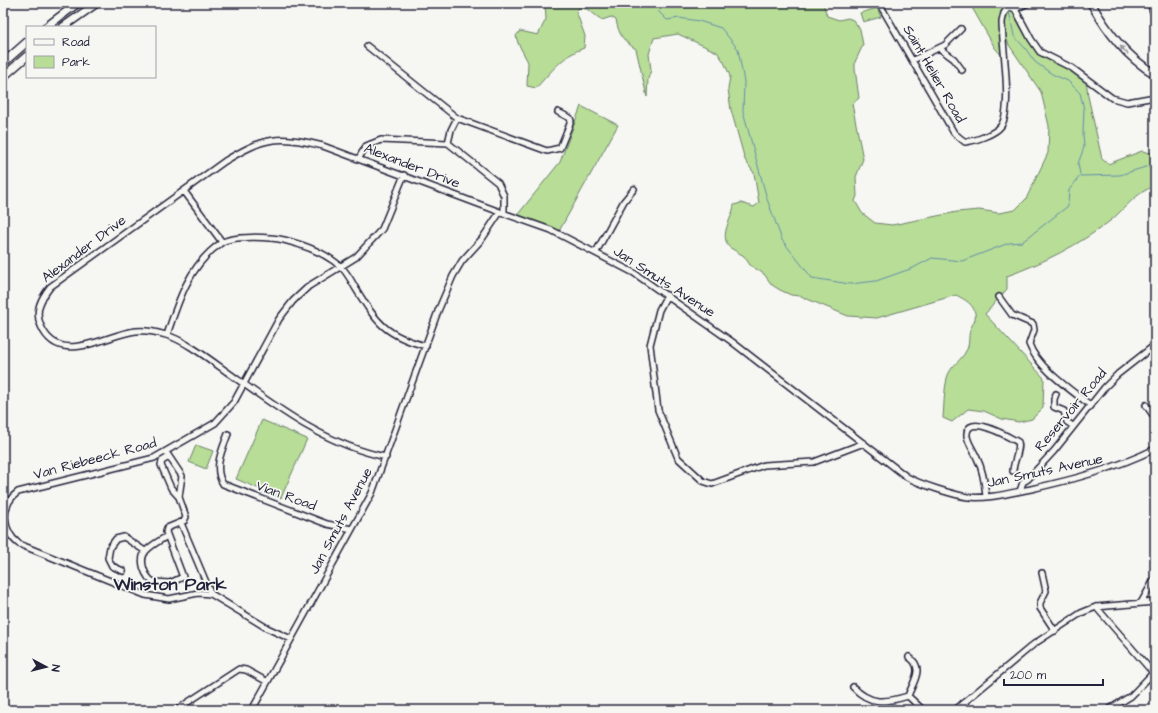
<svg xmlns="http://www.w3.org/2000/svg" width="1158" height="713" viewBox="0 0 1158 713" font-family="'Architects Daughter',sans-serif">
<style>
.green{fill:#b7dd97;stroke:#6c8069}
.lines{fill:none;stroke-linecap:round;stroke-linejoin:round}
.stream{stroke:#658daa;stroke-width:1}
.minor-casing{stroke:#22223b;stroke-width:8}
.highway-casing{stroke:#22223b;stroke-width:10}
.minor{stroke:#f6f6f2;stroke-width:5}
.highway{stroke:#f6f6f2;stroke-width:7}
.oneway{fill:#9797a0}
.labels{text-anchor:middle;dominant-baseline:central;stroke-width:3.5;stroke-linejoin:round;paint-order:stroke}
.street-label{font-size:14px;fill:#22223b;stroke:#f6f6f2}
.district-label{font-size:18px;font-weight:bold;fill:#22223b;stroke:#f6f6f2}
</style>
<rect width="100%" height="100%" fill="#f6f6f2"/>
<filter id="ink" filterUnits="userSpaceOnUse"><feTurbulence type="fractalNoise" baseFrequency=".025" numOctaves="2"/><feDisplacementMap in="SourceGraphic" scale="8" xChannelSelector="R" yChannelSelector="G"/><feConvolveMatrix kernelMatrix="1 2 1 2 8 2 1 2 1" color-interpolation-filters="sRGB"/></filter>
<g filter="url(#ink)">
<path class="green" d="M545,3h278l4,13 12,4 9,-2 5,2 7,9 3,16 -8,17v7l4,29 -7,6 11,55 -7,18 1,19 -2,5 7,12 13,10 17,2 65,-13 22,-2 20,3 16,-3 11,-11 22,-46 1,-27 -8,-34 -32,-47 -6,-14v26l-8,-9 -25,-44 -9,4 -3,-5h54l25,46 49,29 2,18 14,63 6,5 34,-13 8,2 5,-1v34c-19,6 -30,23 -45,35 -31,24 -67,42 -103,55v13l-22,25 59,64 -1,30 -11,11 -13,3 -17,-3 -18,-8 -16,-2 -16,13 -9,-4c1,-13 1,-27 4,-40 3,-12 14,-17 19,-27 4,-6 2,-14 4,-21 1,-4 4,-7 5,-11 2,-13 -9,-19 -19,-24l-79,23 -29,-2 -48,-20 -9,-1 -11,-5 -8,-5 -8,-11 -14,-9 -6,-9 -15,-9c-10,-14 3,-27 5,-42l7,-2 13,4 5,-4 -5,-30 -9,-13 -14,-50 -3,-21 2,-13 -6,-14 -7,-10 -39,-18 -24,4 -5,16 2,16 -3,9 -1,18 -11,-48c-13,-8 -17,-14 -20,-29l-5,-3 -9,3 -15,-11 -8,-1 -3,3 9,25 -1,12c-21,7 -33,24 -48,40l-9,-2 1,-24 -10,-19 -2,-7 4,-5 18,4 8,-16z
M877,8l4,9 -18,5 -3,-9z
M581,106l37,19 -60,108 -43,-15 45,-56z
M262,420l45,19 -26,59 -45,-19z
M196,445l17,6 -7,18 -17,-7z"/>
<g class="lines">
<path class="stream" d="M650,3l17,17 12,-2 20,3 22,7 17,21 6,33 -1,29 24,88 15,41 30,38 38,6 26,-3 37,-13 19,-10 30,3 47,-18 13,-1 46,-36 1,-16 11,-14 40,-1 35,-11
M1009,11l5,25 11,12 10,14 17,12 16,7 12,12 4,16 -1,24 1,14 -6,17 2,10"/>
<g class="minor-casing">
<path id="minor" d="M879,3l75,130 11,9c10,-1 30,-8 36,-16 12,-18 1,-80 1,-104l2,-9 5,-6 6,2 16,30 9,13 32,16 40,30 15,4 28,-5
M1015,9l13,-6
M367,46l90,72 90,33 13,-3 11,-27 -1,-3 -12,-6
M939,48l15,11 8,11
M913,60l32,-15 16,-16
M448,143l3,-13 6,-12
M359,158l7,-12 15,-6 67,3 50,40 6,13v18
M184,191l38,51
M596,252l28,-51 10,-12
M667,295l-8,15 -9,35 8,65 20,48 25,23 9,3 52,-19 50,-3 50,-19
M999,297l13,18 21,9 1,6 -5,14c8,23 42,46 61,61
M167,335c11,-34 23,-71 54,-92 12,-8 49,-6 63,-3 20,5 42,13 57,27 6,5 11,15 15,22 21,34 30,47 70,57
M1056,394l-2,5v8l10,4 3,11 6,4
M1146,405l9,13
M228,434c-6,16 -15,34 -5,50l104,40 25,5
M168,455l14,21 -3,21
M169,457l-7,4 -1,4 10,23 8,9 7,20 -2,4
M386,457c-60,-12 -107,-48 -156,-83 -17,-12 -45,-34 -64,-39 -10,-3 -21,-5 -30,-4 -30,3 -77,37 -95,-5 -7,-15 0,-27 9,-39l175,-126c40,-24 52,-26 98,-15l177,66
M1020,491l3,-9 5,-3 26,-28 51,-64 13,-13 37,-29
M986,497c-1,-13 -3,-27 -9,-39 -3,-7 -9,-15 -10,-22 -2,-25 44,2 51,6 3,7 -5,20 -5,29
M181,523l30,71 56,34 24,11
M167,536c-6,4 -16,9 -21,15 -8,9 -1,27 8,31l16,1 13,-6 -17,-45 1,-4 17,-7
M123,571l-11,-5 -4,-8 2,-11 6,-8 8,-2 21,14
M1042,573l4,18 -6,12v5l15,23
M211,594l-13,-1 -29,6 -24,-4 -126,-51c-17,-13 -19,-39 -1,-52l136,-34 61,-35 19,-21 45,-83 14,-18 16,-15 47,-29 26,-28 22,-54
M1141,603l14,-25
M1096,607l59,68
M909,657c16,11 4,25 -1,39l15,14
M853,687c17,18 32,16 55,9
M963,703l8,7
M176,710l63,-41 7,1 20,11
M252,710l120,-217 66,-182 15,-35 9,-15 20,-22 18,-27 51,18 83,43 97,68 176,136c12,7 47,18 61,20 21,2 42,-4 63,-8 44,-10 83,-20 124,-40
M955,710l79,-66 47,-31 15,-6 59,-5
M1108,710l23,-14 22,-23"/>
</g>
<g class="highway-casing">
<path id="highway" d="M1091,3c16,28 35,54 64,71
M1151,3l4,11
M46,27l32,-24
M63,27l34,-24
M3,63l24,-21
M3,77l24,-21"/>
</g>
<use href="#minor" class="minor"/>
<use href="#highway" class="highway"/>
</g>
<defs><path id="oneway-solid" d="M-6-.8H1V-3.2L6.5 0L1 3.2V.8H-6Z"/></defs>
<use class="oneway" href="#oneway-solid" transform="translate(1124 50) rotate(-134)"/>
</g>
<g class="labels">
<g class="street-label">
<text transform="translate(934 74) rotate(60)">Saint Helier Road</text>
<text transform="translate(412 166) rotate(21)">Alexander Drive</text>
<text transform="translate(84 249) rotate(-37)">Alexander Drive</text>
<text transform="translate(664 282) rotate(33)">Jan Smuts Avenue</text>
<text transform="translate(1071 410) rotate(-50)">Reservoir Road</text>
<text transform="translate(95 459) rotate(-15)">Van Riebeeck Road</text>
<text transform="translate(1045 471) rotate(-12)">Jan Smuts Avenue</text>
<text transform="translate(286 496) rotate(20)">Vian Road</text>
<text transform="translate(341 521) rotate(-62)">Jan Smuts Avenue</text>
</g>
<g class="district-label">
<text x="170" y="584">Winston Park</text>
</g>
</g>
<rect width="1158" height="713" fill="none" stroke="#f6f6f2" stroke-width="16"/>
<rect x="8" y="8" width="1142" height="697" fill="none" stroke="#22223b" stroke-width="1.5" filter="url(#ink)"/>
<rect x="26" y="26" width="130" height="52" fill="#f6f6f2" stroke="#a1a1a9"/>
<rect x="34" y="39" width="20" height="6" fill="#f6f6f2" stroke="#a1a1a9"/>
<text x="62" y="46" font-size="12" fill="#22223b">Road</text>
<rect x="34" y="56" width="20" height="12" fill="#b7dd97" stroke="#a1a1a9"/>
<text x="62" y="66" font-size="12" fill="#22223b">Park</text>
<g transform="translate(46 667) rotate(97)" stroke="#f6f6f2" stroke-width="3" paint-order="stroke">
<path d="M0-3L7 15L0 10L-7 15Z" fill="#22223b"/>
<text y="-6" font-size="11" font-weight="bold" text-anchor="middle" fill="#22223b">N</text>
</g>
<path d="M1004 679v6h99v-6" fill="none" stroke="#22223b" stroke-width="2"/>
<text x="1010" y="679" font-size="12" fill="#22223b" stroke="#f6f6f2" stroke-width="3" paint-order="stroke">200 m</text>
</svg>
